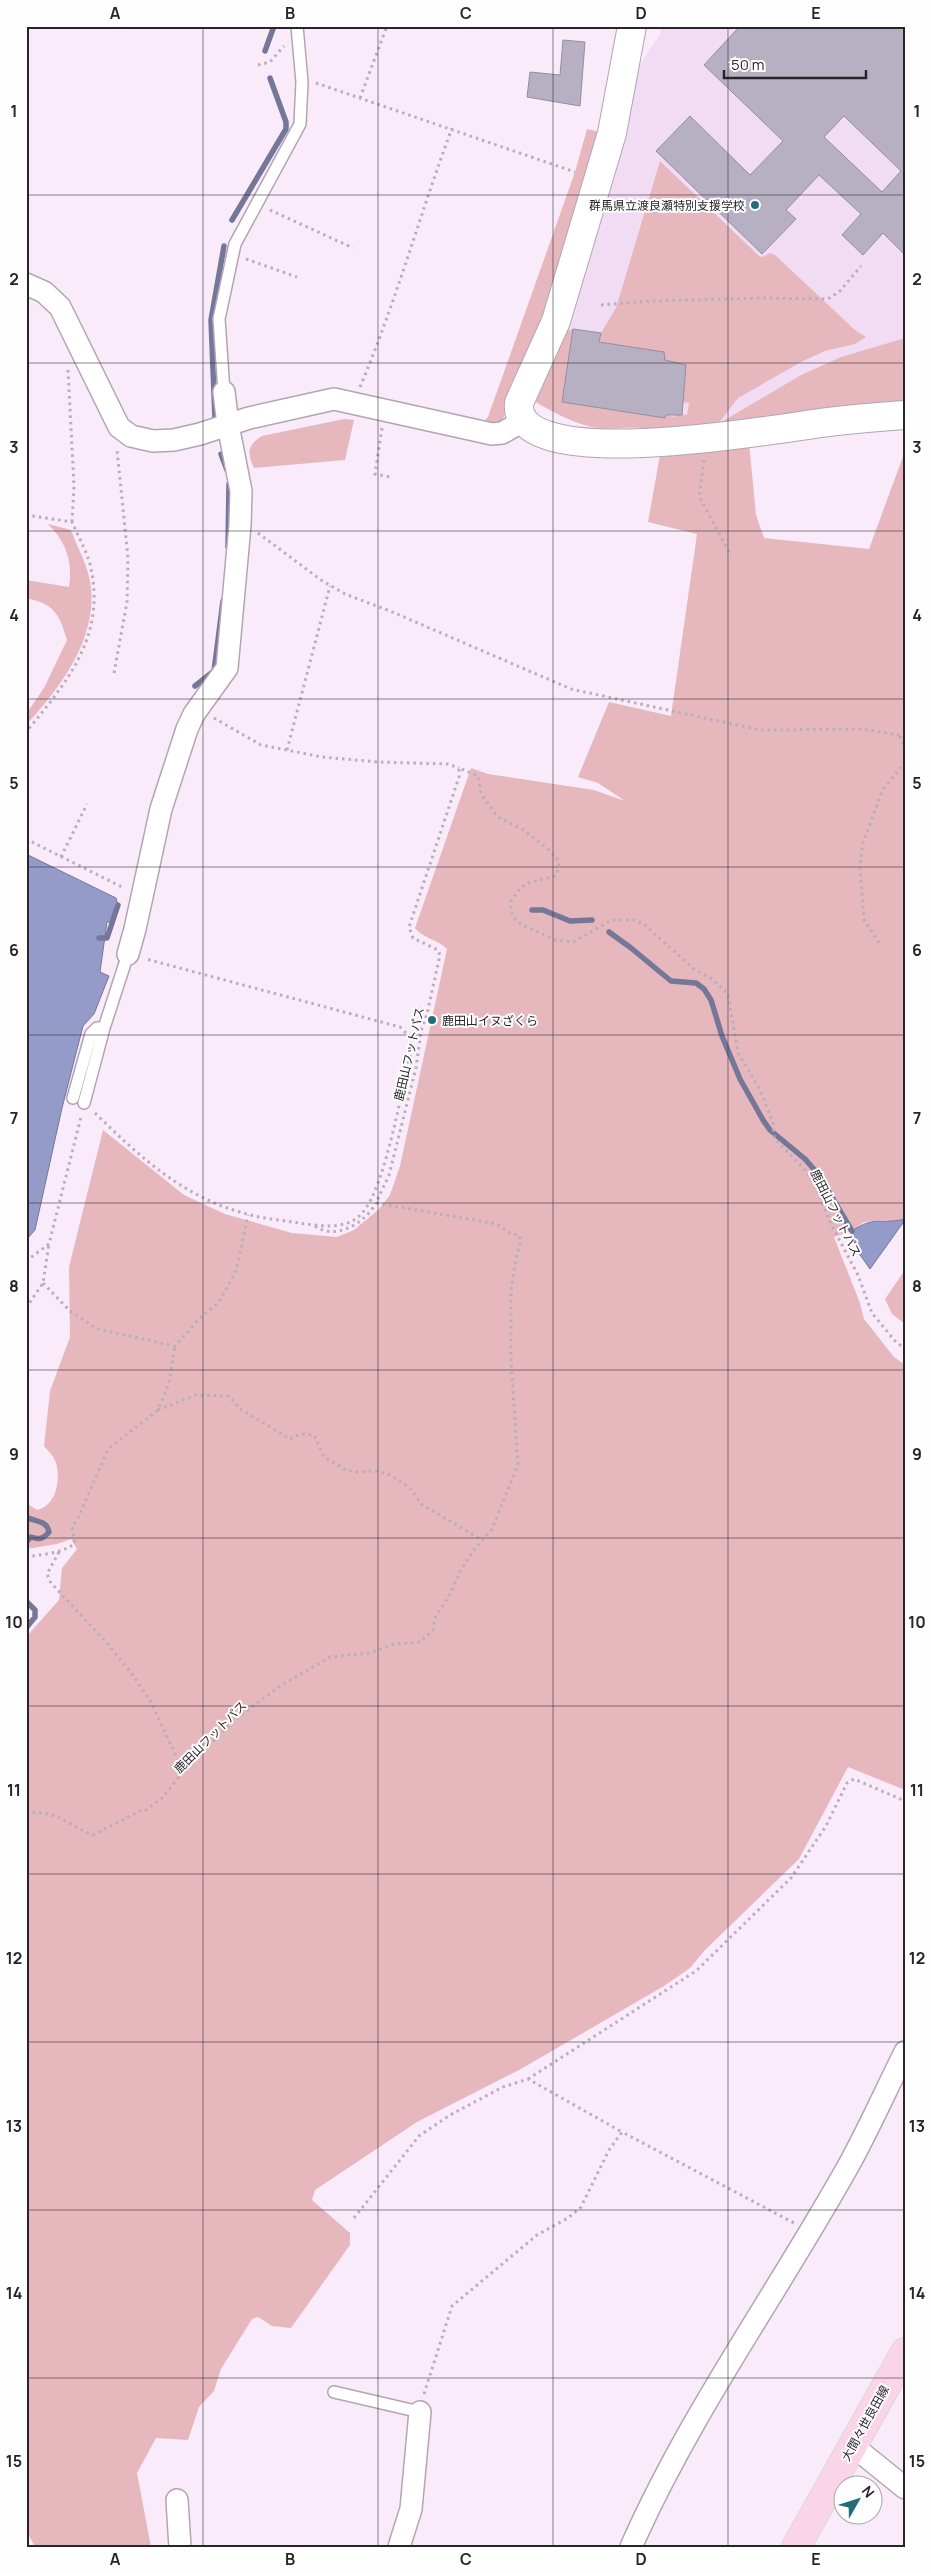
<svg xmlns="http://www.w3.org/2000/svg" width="931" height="2573" viewBox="0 0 931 2573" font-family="Manrope,'Noto Sans JP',sans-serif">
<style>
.built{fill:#f1dcf3}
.green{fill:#e6b8be}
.water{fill:#959bc9;stroke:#757799}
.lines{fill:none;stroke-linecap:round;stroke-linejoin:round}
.stream{stroke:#757799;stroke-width:5.5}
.building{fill:#b7b0c3;stroke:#938d9f;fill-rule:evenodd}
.lane-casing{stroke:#b3a4b3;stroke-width:14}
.street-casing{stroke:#b3a4b3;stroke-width:24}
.secondary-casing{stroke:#b3a4b3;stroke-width:30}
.primary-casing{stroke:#d9d8d9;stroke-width:30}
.path{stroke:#b9adba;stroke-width:3;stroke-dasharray:2.5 4;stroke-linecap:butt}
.lane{stroke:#fff;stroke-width:11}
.street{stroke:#fff;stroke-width:21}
.secondary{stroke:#fff;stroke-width:28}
.primary{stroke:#fad5e8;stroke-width:28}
.grid{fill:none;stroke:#2a242a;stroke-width:1;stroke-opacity:0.55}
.poi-dot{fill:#236c78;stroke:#fefefe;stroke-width:2}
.labels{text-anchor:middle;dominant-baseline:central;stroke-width:4;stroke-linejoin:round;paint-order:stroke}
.poi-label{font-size:12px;fill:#2a242a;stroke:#fefefe;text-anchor:end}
.street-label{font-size:12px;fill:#2a242a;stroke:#fefefe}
.neatline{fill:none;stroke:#2a242a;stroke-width:2}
.grid-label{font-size:16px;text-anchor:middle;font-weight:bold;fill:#2a242a}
</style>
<rect width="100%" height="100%" fill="#faebfb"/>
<path class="built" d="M662,26h243v312l-64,19 -40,18 -84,50 -127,2 -28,-11 -28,-15 101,-329 25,-38z"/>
<path class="green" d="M587,129l17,4 -56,184 -47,106 -5,3 -136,-30 1,-3 122,29 5,-5 87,-245z
M660,161l99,95 4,1 7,-4 5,2 80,75 11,7 -11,7 -30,7 -24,11 -63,36 -20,26 83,-49 40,-18 64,-19v63c-90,7 -173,27 -264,27 -16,-1 -37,3 -53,-2 -19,-5 -37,-15 -54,-25l30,-69 9,-3 -11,73 102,16 2,-3 9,2 1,-3 11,1 2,-12 -6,-1 3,-37 -21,-5 -1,-8 -65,-10 2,-9 15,-25z
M344,419l10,1 -9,40 -91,8c-7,-14 -7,-23 8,-32z
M749,442l7,73 8,23 105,11 36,-98v768l-12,3 -8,-2 -21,2 -12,9 -18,6 26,66 4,16 30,38 11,8v425l-57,-23 -49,92 -94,91 -15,18 -26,18 -143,83 -104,53 -102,68 -3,10 38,33v12l-59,83 -19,-2 -14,-9 -6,2 -31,50 -7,22 -15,16 -11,33 -32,-2 -19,35 14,74h-116l-9,-17v-893l33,-37 3,-32 15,-19 -6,-10 -14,5 -31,5v-46l11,7c19,-4 24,-30 19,-47 -2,-7 -8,-12 -12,-17l6,-55 20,-54 -1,-70 34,-137 81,65 41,19 67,19 45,4 17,-7 25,-21 11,-14 10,-29 47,-217c-10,-10 -23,-10 -32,-21l56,-160 17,6 106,16 31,11 -27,-18 -20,-6 31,-75 62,14 26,-182 -49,-12 12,-67z
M48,524l23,6c7,19 18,37 20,58 5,53 -31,100 -65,137v-11l18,-26 23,-48c-8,-27 -13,-36 -41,-42v-18l43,7c4,-26 -3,-45 -21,-63z
M905,1270v54l-13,-10 -7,-15z"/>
<path class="water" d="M26,854l90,44 2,7 -7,17h-4l-7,50 9,4 -15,38 -11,12 -21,82 -27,122 -9,10z
M905,1219v1l-35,49 -14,-20 -4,-18c23,-16 30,-6 53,-12z"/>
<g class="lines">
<path class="stream" d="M265,51l9,-25
M232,220l54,-91v-7l-16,-44
M215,419l-4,-99 13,-74
M221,454l6,16
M228,547l1,-63
M195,686l19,-15 9,-70
M532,910h11l27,11 22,-1
M609,932l22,16 40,33 25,2 8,6 7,11 11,36 18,43 23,41 7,10 35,29 13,15 34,57
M99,938h8l11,-33
M26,1517c9,5 21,3 23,15 -6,7 -10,8 -18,5l-5,5
M26,1601l9,9v7l-9,11"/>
</g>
<path class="building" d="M740,26h165v229l-22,-22 -20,22 -21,-20 19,-21 -42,-39 -33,35 10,9 -34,35 -106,-103 34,-35 60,59 33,-34 -79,-76zM844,116l57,55 -19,21 -58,-55z
M563,40l22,2 -5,64 -53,-9 3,-25 30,3z
M573,329l28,4 -2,9 65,10 1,8 21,5 -4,50h-16l-1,3 -103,-16z"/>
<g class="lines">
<g class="lane-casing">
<path id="lane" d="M224,392l-5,-73 16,-75 65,-120 2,-42 -5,-56
M73,1098l18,-64 6,-6h7
M84,1103l20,-75 24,-74
M334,2392l86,20"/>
</g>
<g class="street-casing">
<path id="street" d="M26,284l18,8 16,15 59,120 12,9 22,5 21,-1 26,-6 49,-16 85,-19 158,35 10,-1 21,-12
M128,954l7,-25 26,-120 26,-80 7,-15 33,-46 13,-143 1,-34 -13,-66 -4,-33
M853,2446l52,42
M177,2500l3,47
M399,2547l12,-38 9,-97
M631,2547c60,-136 148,-256 220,-386 19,-35 36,-73 54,-109"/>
</g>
<g class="secondary-casing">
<path id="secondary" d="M632,26l-20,107 -8,27 -48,161 -37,82c-8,74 262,25 302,20 28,-4 56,-6 84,-8"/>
</g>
<g class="primary-casing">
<path id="primary" d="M796,2547l109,-195"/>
</g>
<path class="path" d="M586,29l1,-3
M258,65l12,-3 14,-16
M316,83l259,89
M360,98l27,-72
M270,210l83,38
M246,259l51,18
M601,305l50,-4 113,-3 64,1 11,-7 22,-26
M68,370l6,116 -2,36
M360,387c36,-85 60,-173 92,-259
M382,428l-7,46 15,3
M704,460l-5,36 30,56
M26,515l46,7c6,14 14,28 18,42 17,71 -22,117 -64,168
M258,533l63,47 24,14 45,17 181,78 189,41 103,-1 42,7
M114,673l13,-71 1,-44 -11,-108
M214,718l47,27 61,12 56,5 70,2 11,4
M900,736l5,12
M287,750l43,-164
M26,839l98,49
M61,857l26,-53
M879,943l-15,-23 -4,-55 3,-22 19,-52 23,-29
M95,1113c45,44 89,85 152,101 17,5 35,6 52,9 21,3 49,8 64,-11 23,-28 38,-121 48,-159 1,-11 -2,-18 -11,-26l-254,-68
M315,1226c21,15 50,-3 61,-23
M26,1261l23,-17 32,-127
M43,1283l27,28 27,18 78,17 24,-27 20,-17 17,-31 12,-56
M26,1308l17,-25 6,-39
M158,1410l38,-15 33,1 11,13 50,30 11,-5 13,1 10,22 22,13 12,2 17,-1 16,4 20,14 10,15 61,36
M59,1552l-12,22 4,9 56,60 25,31 19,28 33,71
M26,1557c17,-3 36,-3 49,-14l-3,-16 6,-9 30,-69 50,-39 11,-27 6,-37
M26,1814c30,-6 42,12 67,21l47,-24h5l17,-13 27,-33 47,-46 44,-33 50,-29 40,-4 24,-9 26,-2 13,-12 2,-12 15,-24 11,-24 13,-20 18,-21 26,-64 -7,-104v-70l5,-33 5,-17 -2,-6 -8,-1 -14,-10 -121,-21 13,-28 27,-107 5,-37 6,-17 13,-59 -2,-5 -25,-12 -4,-11 50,-150v-9l19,8 3,18 17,23 24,12 25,19 12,13v7l-4,8 -27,7 -8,5 -9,13v11l6,10 38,18 18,2 39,-22h23l10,5 50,45 17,9 16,15 10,59 21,35 14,35 1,15 32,33 8,12 20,47 24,45 14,38 22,27 11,9
M528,2079l168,-108 95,-93 35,-52 21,-43 7,-4 51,22
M354,2218l65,-82 31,-21 53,-28 25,-8 94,53
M424,2394l28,-88 85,-71 31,-17 13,-11 28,-57 13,-18 172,91"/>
<use href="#lane" class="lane"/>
<use href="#street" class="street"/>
<use href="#secondary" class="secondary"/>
<use href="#primary" class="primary"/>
</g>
<path class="grid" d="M203,26v2521M378,26v2521M553,26v2521M728,26v2521M26,195h879M26,363h879M26,531h879M26,699h879M26,867h879M26,1035h879M26,1203h879M26,1370h879M26,1538h879M26,1706h879M26,1874h879M26,2042h879M26,2210h879M26,2378h879"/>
<g class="poi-dot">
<circle cx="755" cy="205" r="5"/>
<circle cx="432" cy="1020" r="5"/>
</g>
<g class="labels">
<g class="poi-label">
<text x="745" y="205">群馬県立渡良瀬特別支援学校</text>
<text x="442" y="1020" text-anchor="start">鹿田山イヌざくら</text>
</g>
<g class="street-label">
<text transform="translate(409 1054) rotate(-77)">鹿田山フットパス</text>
<text transform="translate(836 1213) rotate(63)">鹿田山フットパス</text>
<text transform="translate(210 1737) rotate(-45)">鹿田山フットパス</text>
<text transform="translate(865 2423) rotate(-61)">大間々世良田線</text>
</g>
</g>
<rect width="931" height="2573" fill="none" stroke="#fefefe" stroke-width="55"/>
<g transform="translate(858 2500) rotate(51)"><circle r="24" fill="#fefefe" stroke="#a9a7a9"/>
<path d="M0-4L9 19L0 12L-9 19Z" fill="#236c78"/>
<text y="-8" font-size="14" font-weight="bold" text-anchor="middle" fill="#2a242a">N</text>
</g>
<path d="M724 70v8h142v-8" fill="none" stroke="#2a242a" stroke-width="2.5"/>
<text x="731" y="70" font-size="15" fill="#2a242a" stroke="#fefefe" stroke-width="4" paint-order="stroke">50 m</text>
<rect x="28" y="28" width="876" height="2518" class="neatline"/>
<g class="grid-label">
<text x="115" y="19">A</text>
<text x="290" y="19">B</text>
<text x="466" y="19">C</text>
<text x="641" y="19">D</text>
<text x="816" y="19">E</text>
<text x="14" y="117">1</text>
<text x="917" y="117">1</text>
<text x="14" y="285">2</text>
<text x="917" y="285">2</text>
<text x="14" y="453">3</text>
<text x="917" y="453">3</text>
<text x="14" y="621">4</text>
<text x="917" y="621">4</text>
<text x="14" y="789">5</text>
<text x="917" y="789">5</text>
<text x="14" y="956">6</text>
<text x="917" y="956">6</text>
<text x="14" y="1124">7</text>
<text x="917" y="1124">7</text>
<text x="14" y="1292">8</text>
<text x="917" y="1292">8</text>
<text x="14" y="1460">9</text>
<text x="917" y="1460">9</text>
<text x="14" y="1628">10</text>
<text x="917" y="1628">10</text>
<text x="14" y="1796">11</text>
<text x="917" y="1796">11</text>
<text x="14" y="1964">12</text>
<text x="917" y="1964">12</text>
<text x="14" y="2132">13</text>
<text x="917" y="2132">13</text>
<text x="14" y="2299">14</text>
<text x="917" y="2299">14</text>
<text x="14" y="2467">15</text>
<text x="917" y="2467">15</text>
<text x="115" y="2565">A</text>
<text x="290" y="2565">B</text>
<text x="466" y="2565">C</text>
<text x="641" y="2565">D</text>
<text x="816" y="2565">E</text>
</g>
</svg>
